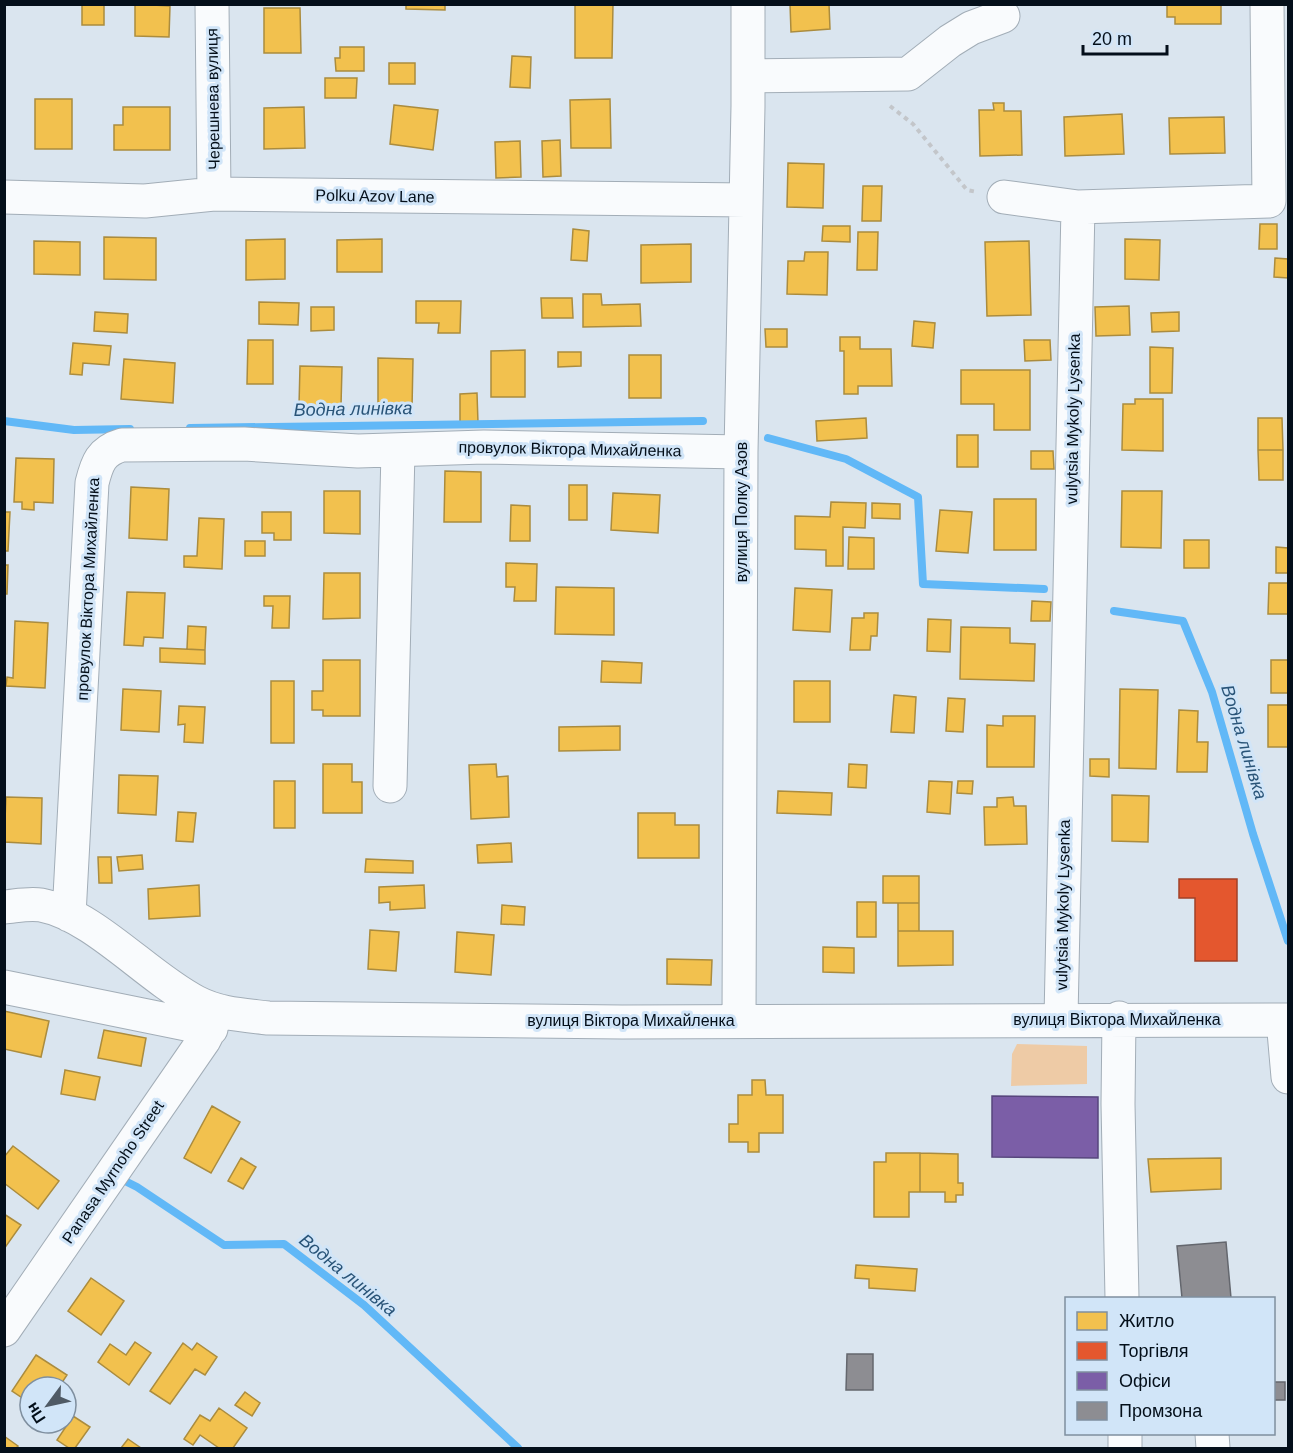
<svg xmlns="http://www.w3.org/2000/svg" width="1293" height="1453" viewBox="0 0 1293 1453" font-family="Arial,sans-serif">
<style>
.green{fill:#eecba6}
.homes{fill:#f2c14e;stroke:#ab8c3e;stroke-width:1.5}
.shops{fill:#e4572e;stroke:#a14128;stroke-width:1.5}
.offices{fill:#7b5ea7;stroke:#57467d;stroke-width:1.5}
.industry{fill:#8d8d92;stroke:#64676e;stroke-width:1.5}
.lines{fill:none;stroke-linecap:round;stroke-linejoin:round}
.stream{stroke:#61b8f7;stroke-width:8}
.minor-casing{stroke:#a2adb7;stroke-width:35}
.path{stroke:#c3c6ca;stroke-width:4;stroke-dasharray:4.5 4.5;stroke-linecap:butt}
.minor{stroke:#f9fbfd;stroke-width:33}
.labels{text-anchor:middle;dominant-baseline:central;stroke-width:6;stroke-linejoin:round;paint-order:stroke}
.street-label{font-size:16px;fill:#040f1a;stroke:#d1e5f8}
.water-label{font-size:18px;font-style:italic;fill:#295478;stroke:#d1e5f8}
</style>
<rect width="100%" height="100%" fill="#dae5ef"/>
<path class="green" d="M1017,1044l70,2v38l-76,2 1,-32z"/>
<path class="homes" d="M82,4h22v21h-22z
M135,4l35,2 -1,31 -34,-1z
M406,4h39v6l-39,-1z
M575,4h38l-1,54h-37z
M790,4h39l1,25 -39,3z
M1167,4h54v20h-46v-7h-8z
M264,8h36l1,45h-37z
M340,47h24v24h-28l-1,-13h5z
M512,56l19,1 -1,31 -20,-1z
M389,63h26v21h-26z
M325,78h32l-1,20h-31z
M35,99h37v50h-37z
M610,99l1,49h-40l-1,-48z
M993,103h11v8h17l1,44 -42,1 -1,-46h15z
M394,105l44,5 -5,40 -43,-6z
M123,107h47v43h-56v-25h9z
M304,107l1,41 -41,1v-41z
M1122,114l2,40 -59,2 -1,-39z
M1224,117l1,36 -55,1 -1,-36z
M560,140l1,36 -18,1 -1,-36z
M520,141l1,36 -25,1 -1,-36z
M788,163l36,1 -1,44 -36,-1z
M863,186h19l-1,35h-19z
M1260,224h17v25h-18z
M823,226h27v16l-28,-1z
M573,229l16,2 -2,30 -16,-1z
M858,232h20l-1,38h-20z
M104,237l52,1v42l-52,-1z
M285,239v40l-39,1v-40z
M382,239v33h-45v-32z
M1125,239l35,1 -1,40 -34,-1z
M34,241l46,1v33l-46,-1z
M1029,241l2,74 -44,1 -2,-74z
M691,244v38l-50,1v-38z
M805,252h23l-1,43 -40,-1 1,-33h16z
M1275,258l13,1v19l-14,-1z
M583,294h18l1,11 38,-1 1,22 -58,1z
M541,298h31l1,20h-31z
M416,301h45l-1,32h-22l1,-10h-23z
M259,302l40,1 -1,22 -39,-1z
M1129,306l1,29 -34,1 -1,-29z
M311,307h23v23l-23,1z
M95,312l33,2 -1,19 -33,-2z
M1179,312v19l-27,1 -1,-19z
M914,321l21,2 -2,25 -21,-2z
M765,329h22v18h-21z
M840,337h20v12h31l1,37h-34v8h-14v-43h-4z
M248,340h25v44h-26z
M1024,340h26l1,20 -26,1z
M73,343l38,3 -2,19 -26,-2 -1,12 -12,-1z
M1150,347l23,1 -1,45h-22z
M525,350v47h-34v-46z
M558,352h23v14l-23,1z
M629,355h32v43h-32z
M378,358l35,1 -1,50h-34z
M124,359l51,4 -2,40 -52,-4z
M300,366l42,1 -1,39h-42z
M961,370h69v60h-36v-26h-33z
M477,393l1,30h-18v-29z
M1135,399h28v52l-41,-1 1,-46h12z
M866,418l1,20 -50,3 -1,-20z
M1258,418h24l1,32h-25z
M957,435h21v32h-21z
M1258,450h25v30h-24z
M1031,451h22l1,18h-23z
M16,458l38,1 -1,44 -19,-1v8l-12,-1v-7h-8z
M445,471l36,1v50h-37z
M569,485h18v35h-18z
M131,487l38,2 -2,51 -38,-2z
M324,491h36v43l-36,-1z
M1122,491h40l-1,57 -40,-1z
M613,493l47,2 -2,38 -47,-3z
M994,499h42v51h-42z
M831,502l35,1 -1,25 -22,-1v39h-17v-16l-31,-1v-33l35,1z
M872,503l28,1v15l-28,-1z
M511,505l19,1v35h-20z
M940,510l32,2 -4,41 -32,-2z
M4,512h6l-2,39h-4z
M262,512h29v28h-17v-7h-12z
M199,518l25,1 -2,50 -38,-2v-11h13z
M849,537l25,1v31h-26z
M1184,540h25v28h-25z
M245,541h20v15h-20z
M1276,547l12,1v25h-12z
M506,563l31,1 -1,37h-22l1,-14h-9z
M4,565h4l-1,29h-3z
M324,573h36v45l-37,1z
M1269,583h19v31h-20z
M556,587l58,1v47l-59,-1z
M795,588l37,2 -2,42 -37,-2z
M127,592l38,1 -2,45 -19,-1 -1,9 -19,-1z
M264,596h26l-1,32h-17l1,-22h-9z
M1032,601l19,1 -1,19h-19z
M864,613h14l-1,23h-6l-1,14h-20l2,-32h12z
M928,619l23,1 -1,32 -23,-1z
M15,621l33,2 -3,65 -39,-2 1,-9 6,1z
M188,626l18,1 -1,23 -18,-1z
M961,627l49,1v15l25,1 -1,37 -74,-2z
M160,648l45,2v14l-45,-2z
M323,660h37v56h-37v-6h-11v-19h11z
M1271,660h17v33h-17z
M602,661l40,2 -1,20 -40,-1z
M271,681h23v62h-23z
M794,681h36v41h-36z
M123,689l38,2 -2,41 -38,-2z
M1120,689l38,1 -2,79 -37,-1z
M894,695l22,2 -2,36 -23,-1z
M948,698l17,1 -2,33 -17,-1z
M1268,705h20v42h-20z
M179,706l26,1 -2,36 -19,-1 1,-18 -7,1z
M1179,710l19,1 -1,31h11l-1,30h-30z
M1003,716h32l-1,51h-47v-42l16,1z
M620,726v24l-61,1v-24z
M1090,759h19v18l-19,-1z
M323,764h29v18h10v31h-39z
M496,764l1,13 11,-1 1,41 -38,2 -2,-54z
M849,764l18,1 -1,23 -18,-1z
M119,775l39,1 -2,39 -38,-2z
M274,781h21v47h-21z
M929,781l23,1 -2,32 -23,-2z
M958,781h15l-1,13 -15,-1z
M778,791l54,2 -1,22 -54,-2z
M1112,795l37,1 -1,46 -36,-1z
M6,797l36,1 -1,46 -37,-2z
M1013,797l1,9h12l1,38 -42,1 -1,-38h13v-9z
M178,812l18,1 -3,29 -17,-1z
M638,813h37v12h24v33h-61z
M511,843l1,19 -34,1 -1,-18z
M142,855l1,14 -24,2 -2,-14z
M98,857h13l1,26h-13z
M366,859l47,2v12l-48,-1z
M883,876h36v27h-36z
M199,885l1,31 -51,3 -1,-30z
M424,885l1,23 -35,2v-8l-11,1v-16z
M857,902h19v35h-19z
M898,903h21v28h-21z
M502,905l23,2 -1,18 -23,-1z
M370,930l29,2 -3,39 -28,-2z
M898,931h55v34l-55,1z
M457,932l37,3 -3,40 -36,-3z
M823,947l31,1v25l-31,-1z
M667,959l45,1 -1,25 -44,-1z
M4,1011l45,10 -8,36 -37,-8z
M104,1030l42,8 -5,28 -43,-8z
M65,1070l35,7 -5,23 -34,-6z
M752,1080h13l1,15h17v38h-24v19h-11v-10h-19v-18h9v-29h14z
M212,1106l28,16 -29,51 -27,-15z
M13,1146l46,35 -21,28 -34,-26v-26z
M886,1153h34v39h-11v25h-35v-55h12z
M920,1153l38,1v29h5v12h-7v7h-11v-10h-25z
M241,1158l15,9 -13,22 -15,-8z
M1221,1158v31l-70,3 -3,-33z
M4,1214l17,11 -17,24z
M856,1265l61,4 -2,22 -46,-3v-9l-14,-1z
M91,1278l33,23 -23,34 -33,-24z
M135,1342l16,11 -22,32 -31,-23 12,-18 16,11z
M183,1343l9,7 5,-7 20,14 -12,18 -10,-6 -25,35 -20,-13z
M36,1355l31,20 -8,12h-29v16l-18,-12z
M245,1392l15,11 -8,13 -17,-11z
M219,1408l28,20 -14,20h-14l-19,-13 -7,10 -9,-6 16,-24 10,6z
M73,1416l17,11 -15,21h-6l-12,-8z
M4,1436l14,10 -2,2h-12z
M128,1439l13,9h-20z"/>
<path class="shops" d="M1179,879h58v82h-42v-63h-16z"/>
<path class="offices" d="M992,1096l106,1v61l-106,-1z"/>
<path class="industry" d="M1226,1242l5,56h-49l-5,-52z
M847,1354h26v36h-27z
M1274,1382h11v18h-11z"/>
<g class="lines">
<path class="stream" d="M4,421l70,9 56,-1
M190,428l513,-7
M768,438l78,21 72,38 5,87 121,5
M1114,611l69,10 29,71 41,142 35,107
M117,1177l20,10 87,58 60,-1 80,61 154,143"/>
<g class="minor-casing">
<path id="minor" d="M212,4l2,190
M748,76l160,-2 42,-33 21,-13 32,-12
M4,197l141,4 69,-7 532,6
M1004,197l74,10
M390,786l8,-335
M4,907c12,-1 25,-4 37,-2 53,10 106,72 155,97 23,12 47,13 72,16l354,4 666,-2
M69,915l23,-432c5,-20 9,-32 30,-38l122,-1 114,7 126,-4 257,5
M4,987l207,42
M1061,1018l17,-811 191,-6 -2,-197
M1119,1018l-1,86 4,194
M739,1020l2,-568 7,-346v-102
M1283,1020l5,57
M4,1330l200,-290 15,-29
M1125,1434v14
M1212,1434l1,14"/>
</g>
<path class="path" d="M890,106l23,18 54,66 10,2"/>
<use href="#minor" class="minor"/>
</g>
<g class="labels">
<g class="street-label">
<text transform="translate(213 99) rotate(-91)">Черешнева вулиця</text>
<text transform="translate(375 196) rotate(1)">Polku Azov Lane</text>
<text transform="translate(1073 419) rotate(-89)">vulytsia Mykoly Lysenka</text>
<text transform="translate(570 449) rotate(1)">провулок Віктора Михайленка</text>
<text transform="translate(741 512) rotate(-90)">вулиця Полку Азов</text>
<text transform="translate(88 589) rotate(-87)">провулок Віктора Михайленка</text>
<text transform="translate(1063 905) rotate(-89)">vulytsia Mykoly Lysenka</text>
<text x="1117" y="1019">вулиця Віктора Михайленка</text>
<text x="631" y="1020">вулиця Віктора Михайленка</text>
<text transform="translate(113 1172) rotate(-56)">Panasa Myrnoho Street</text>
</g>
<g class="water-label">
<text transform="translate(353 409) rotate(-1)">Водна линівка</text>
<text transform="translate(1244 742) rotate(73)">Водна линівка</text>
<text transform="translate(348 1275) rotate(39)">Водна линівка</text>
</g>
</g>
<rect width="1293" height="1453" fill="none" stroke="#040f1a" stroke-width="12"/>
<rect x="1065" y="1297" width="210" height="138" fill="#d1e5f8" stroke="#7f8f9f" stroke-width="1.5"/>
<rect x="1077" y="1312" width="30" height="18" fill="#f2c14e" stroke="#7f8f9f" stroke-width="1.5"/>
<text x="1119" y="1327" font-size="18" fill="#040f1a">Житло</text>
<rect x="1077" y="1342" width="30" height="18" fill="#e4572e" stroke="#7f8f9f" stroke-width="1.5"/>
<text x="1119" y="1357" font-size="18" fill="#040f1a">Торгівля</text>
<rect x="1077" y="1372" width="30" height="18" fill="#7b5ea7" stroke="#7f8f9f" stroke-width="1.5"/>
<text x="1119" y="1387" font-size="18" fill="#040f1a">Офіси</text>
<rect x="1077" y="1402" width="30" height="18" fill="#8d8d92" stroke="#7f8f9f" stroke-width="1.5"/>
<text x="1119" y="1417" font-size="18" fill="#040f1a">Промзона</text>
<g transform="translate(48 1405) rotate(237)"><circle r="28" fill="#d1e5f8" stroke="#7f8f9f" stroke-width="1.5"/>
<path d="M0-4.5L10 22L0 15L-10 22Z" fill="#4f5a65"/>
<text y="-9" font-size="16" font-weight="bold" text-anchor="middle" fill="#040f1a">Пн</text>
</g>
<path d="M1083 45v9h84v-9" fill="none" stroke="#040f1a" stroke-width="3"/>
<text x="1092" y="45" font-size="18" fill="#040f1a" stroke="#d1e5f8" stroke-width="4.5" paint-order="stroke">20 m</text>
</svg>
